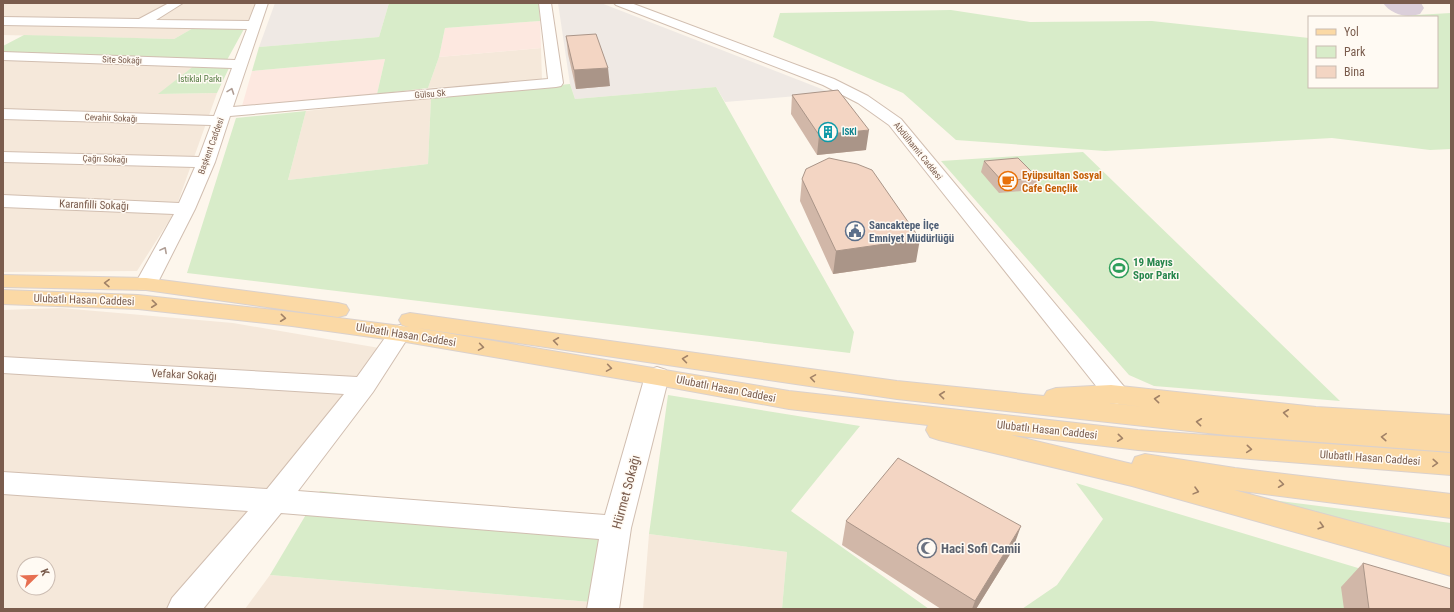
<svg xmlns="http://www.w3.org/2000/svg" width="1454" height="612" viewBox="0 0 1454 612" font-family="'Roboto Condensed',sans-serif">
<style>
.residential{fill:#f5e8da;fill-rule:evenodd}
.commercial{fill:#fde8e0}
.industrial{fill:#efe9e4}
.green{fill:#d8ecc9}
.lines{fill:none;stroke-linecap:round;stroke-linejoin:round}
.taxiway{fill:#dbcfda;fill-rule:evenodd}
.street-casing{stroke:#d1beb0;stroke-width:2}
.primary-casing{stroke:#dad1cd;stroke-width:2}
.street{fill:#fff;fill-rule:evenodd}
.primary{fill:#fbd9a5;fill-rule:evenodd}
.wall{fill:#d1b7a8}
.shaded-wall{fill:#aa9588}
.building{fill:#f3d5c3;stroke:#aa9588}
.oneway{stroke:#af9d94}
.oneway2{stroke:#a18267}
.labels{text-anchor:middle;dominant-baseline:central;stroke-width:3;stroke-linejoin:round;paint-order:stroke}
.far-street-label{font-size:9px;fill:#7a5c4d;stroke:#fffaf3}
.far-park-label{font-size:9px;fill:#537a41;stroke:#fffaf3}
.far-culture-label{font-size:9px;font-weight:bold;fill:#0d838f;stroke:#fffaf3;text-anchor:start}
.food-label{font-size:11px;font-weight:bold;fill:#c56008;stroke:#fffaf3;text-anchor:start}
.street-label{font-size:11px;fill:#7a5c4d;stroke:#fffaf3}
.service-label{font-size:11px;font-weight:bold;fill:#4e5e75;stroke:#fffaf3;text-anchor:start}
.leisure-label{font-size:11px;font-weight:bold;fill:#27864d;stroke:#fffaf3;text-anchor:start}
.near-street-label{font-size:13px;fill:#7a5c4d;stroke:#fffaf3}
.near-worship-label{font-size:13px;font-weight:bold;fill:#5b616d;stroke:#fffaf3;text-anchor:start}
</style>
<rect width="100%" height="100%" fill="#fdf6ec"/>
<path class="residential" d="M3,3h257l-7,20 -49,-1 -30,17 -171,-4z
M541,48l1,32 -114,8 11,-31z
M3,60l192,5 -36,29 58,-1 -43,120 -37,58 -134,1z
M431,97l-3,67 -140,16 18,-69z
M61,308l172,15 158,27 -209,259h-179v-299zM24,564h24v24h-24z
M649,534l138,18 -5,57h-139z
M270,575l332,28 -1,6h-356z"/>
<path class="commercial" d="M540,21l1,27 -102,9 6,-29z
M385,59l-8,35 -135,12 10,-35z"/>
<path class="industrial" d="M275,3h114l-10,34 -120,10z
M558,3h43l231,90 -107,9 -9,-15 -141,12 -5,-15z"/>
<path class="green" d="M389,3h150l1,18 -95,7 -6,29 -11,31 -51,6 8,-35 -133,12 7,-24 120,-10z
M951,10l79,12 122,-1 157,17v49h128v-70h-57l71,-4v136l-21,1 -98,-12 -227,13 -149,-11 -53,-47 -130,-56 7,-24z
M195,27l49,2 -17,31 -224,-7v-7l21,-11 150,4z
M195,65l35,1 -13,27 -59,1z
M570,84l5,15 141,-12 138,245 -4,21 -663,-80 49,-155 70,-7 -18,69 140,-16 3,-67z
M1083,152l257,249 -186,-15 -25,-11 -188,-214z
M668,395l192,31 -69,85 138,98h-147l5,-57 -138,-18z
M1076,483l375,113v13h-429l35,-24 46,-66z
M320,491l295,30 -13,82 -332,-28z
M1265,499l186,24v31z"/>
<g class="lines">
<path class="taxiway" d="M1383,3h38l3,5 -4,6c-14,4 -28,1 -37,-11z"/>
<g class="street-casing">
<path id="street" d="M169,3h14l-27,17 93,1 7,-18h12l-35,104 315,-28 -9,-76h12l12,80 -2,3 -5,1 -326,29 -15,46 -20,47 -38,75 -3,5 -8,1 -8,-1 -3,-5 39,-70 -171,-7v-12l176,8 16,-36 -192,-5v-10l196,5 12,-32 -208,-6v-10l211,7 18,-48 -229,-8v-8l232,8 12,-31 -244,-4v-8l136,2z
M614,3h17l203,76 34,17 33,23 225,270 4,6 -4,6 -9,3 -9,-3 -219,-276 -31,-22 -35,-18 -207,-80z
M400,325l8,3 3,5 -38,59 -75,99 307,24 40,-139 3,-6 9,-3 9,3 3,6 -38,152 -12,81h-32l12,-70 -318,-26 -78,96h-36l5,-11 76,-87 -245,-17v-22l264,17 77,-95 -341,-21v-16l354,20 35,-49z"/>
</g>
<g class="primary-casing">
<path id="primary" d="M3,275l143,3 192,25 8,2 3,5 -3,5 -8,2 -192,-27 -143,-3z
M3,290l135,5 154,17 117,15 -7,-2 -3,-5 3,-5 8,-2 487,68 147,15 3,-5 9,-3 55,-3 205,22 135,8v37l-225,-17 -329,-36 -480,-71 372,63 349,39 313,23v22l-313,-25 -127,-15 121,29 3,-7 10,-3 90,14 216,26v24l-217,-28 217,58v28l-319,-90 -193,-46 -9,-3 -4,-7 2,-5 -139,-16 -132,-24 -257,-44 -108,-15 -154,-17 -135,-5zM1109,403h2l33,4z"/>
</g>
<use href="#street" class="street"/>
<use href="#primary" class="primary"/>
</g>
<path class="wall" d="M566,36l44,50 -34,3 -8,-35z
M792,95l74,55 -49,5 -26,-41z
M984,161l54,17 -4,12 -35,3 -18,-21z
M802,179l114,83 -83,12 -33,-73z
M846,521l166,30 -36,58h-35l-99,-64z
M1363,563l88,46h-107l-3,-22z"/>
<path class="shaded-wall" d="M608,68l2,18 -34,3 -2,-19z
M869,130l-3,20 -49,5 2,-20z
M920,239l-4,23 -83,12 3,-23z
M1021,526l-9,25 -36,58h-4l3,-8z"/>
<path class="building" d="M596,34l12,34 -34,2 -8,-34z
M838,90l31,40 -50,5 -27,-40z
M829,158l28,6 15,6 48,69 -84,12 -34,-72 4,-10z
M1018,158l20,20 -36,3 -18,-20z
M898,458l123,68 -46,75 -129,-80z
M1363,563l88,26v20h-82z"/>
<defs><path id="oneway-chevron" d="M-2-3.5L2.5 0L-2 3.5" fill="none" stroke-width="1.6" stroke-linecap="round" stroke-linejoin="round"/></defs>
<g class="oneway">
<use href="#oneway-chevron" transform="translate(231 91) rotate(-70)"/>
<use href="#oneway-chevron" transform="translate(164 250) rotate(-62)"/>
</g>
<g class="oneway2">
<use href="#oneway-chevron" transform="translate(107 283) rotate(-179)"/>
<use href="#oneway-chevron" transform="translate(154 304) rotate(6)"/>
<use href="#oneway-chevron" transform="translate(283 318) rotate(6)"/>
<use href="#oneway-chevron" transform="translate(556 341) rotate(-172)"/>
<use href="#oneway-chevron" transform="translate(481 347) rotate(9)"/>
<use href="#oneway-chevron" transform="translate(685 359) rotate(-172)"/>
<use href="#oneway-chevron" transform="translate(609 368) rotate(9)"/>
<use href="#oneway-chevron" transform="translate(813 378) rotate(-171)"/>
<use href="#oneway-chevron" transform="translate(942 395) rotate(-174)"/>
<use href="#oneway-chevron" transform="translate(1157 399) rotate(-174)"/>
<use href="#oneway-chevron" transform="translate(1286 413) rotate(-174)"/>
<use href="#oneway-chevron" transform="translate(1199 422) rotate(-174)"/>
<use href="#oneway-chevron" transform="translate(1384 437) rotate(-176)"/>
<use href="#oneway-chevron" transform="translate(1120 438) rotate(6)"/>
<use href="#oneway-chevron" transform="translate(1249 449) rotate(5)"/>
<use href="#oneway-chevron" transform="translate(1435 463) rotate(4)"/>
<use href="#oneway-chevron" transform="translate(1281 484) rotate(7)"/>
<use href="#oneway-chevron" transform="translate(1196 491) rotate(15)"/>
<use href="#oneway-chevron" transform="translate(1321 526) rotate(16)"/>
</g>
<defs>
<g id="building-ring" transform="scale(1)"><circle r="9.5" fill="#fffaf3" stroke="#0f9aa8" stroke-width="1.5"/><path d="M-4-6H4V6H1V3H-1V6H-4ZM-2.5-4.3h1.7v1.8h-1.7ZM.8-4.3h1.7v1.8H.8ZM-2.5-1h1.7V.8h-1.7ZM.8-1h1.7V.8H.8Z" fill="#0f9aa8"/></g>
<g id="cafe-ring" transform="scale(1)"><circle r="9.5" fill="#fffaf3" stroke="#e8710a" stroke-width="1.5"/><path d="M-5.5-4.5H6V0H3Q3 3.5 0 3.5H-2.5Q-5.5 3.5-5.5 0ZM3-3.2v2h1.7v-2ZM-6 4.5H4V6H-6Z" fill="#e8710a"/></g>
<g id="civic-ring" transform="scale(1)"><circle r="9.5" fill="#fffaf3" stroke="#5c6f8a" stroke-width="1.5"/><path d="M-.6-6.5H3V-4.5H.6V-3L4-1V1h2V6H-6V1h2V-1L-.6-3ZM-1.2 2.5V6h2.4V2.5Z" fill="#5c6f8a"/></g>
<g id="stadium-ring" transform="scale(1)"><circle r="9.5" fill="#fffaf3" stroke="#2e9e5b" stroke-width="1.5"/><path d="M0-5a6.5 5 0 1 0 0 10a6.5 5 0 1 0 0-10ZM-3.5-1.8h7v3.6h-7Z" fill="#2e9e5b"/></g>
<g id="mosque-ring" transform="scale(1)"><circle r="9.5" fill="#fffaf3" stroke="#6b7280" stroke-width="1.5"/><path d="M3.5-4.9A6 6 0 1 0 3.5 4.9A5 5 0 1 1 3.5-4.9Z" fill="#6b7280"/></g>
</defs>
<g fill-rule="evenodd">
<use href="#building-ring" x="828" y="132"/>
<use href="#cafe-ring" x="1008" y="181"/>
<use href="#civic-ring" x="855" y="231"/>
<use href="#stadium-ring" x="1119" y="268"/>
<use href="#mosque-ring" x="927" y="548"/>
</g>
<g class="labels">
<g class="far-street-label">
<text transform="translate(122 60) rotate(2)">Site Sokağı</text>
<text transform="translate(430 94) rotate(-5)">Gülsu Sk</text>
<text transform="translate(111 118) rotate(2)">Cevahir Sokağı</text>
<text transform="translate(211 146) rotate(-70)">Başkent Caddesi</text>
<text transform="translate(918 151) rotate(51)">Abdülhamit Caddesi</text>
<text transform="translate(105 159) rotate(2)">Çağrı Sokağı</text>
</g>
<g class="far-park-label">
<text x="200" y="79">İstiklal Parkı</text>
</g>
<g class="far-culture-label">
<text x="842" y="132">İSKİ</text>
</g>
<g class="food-label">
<text x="1022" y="175">Eyüpsultan Sosyal<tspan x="1022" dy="13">Cafe Gençlik</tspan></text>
</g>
<g class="street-label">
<text transform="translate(94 205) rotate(2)">Karanfilli Sokağı</text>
<text transform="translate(84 300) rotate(2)">Ulubatlı Hasan Caddesi</text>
<text transform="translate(406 335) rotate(9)">Ulubatlı Hasan Caddesi</text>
<text transform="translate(184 375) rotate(3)">Vefakar Sokağı</text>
<text transform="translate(726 389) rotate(11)">Ulubatlı Hasan Caddesi</text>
<text transform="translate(1047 430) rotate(6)">Ulubatlı Hasan Caddesi</text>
<text transform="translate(1370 458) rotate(4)">Ulubatlı Hasan Caddesi</text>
</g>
<g class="service-label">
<text x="869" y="225">Sancaktepe İlçe<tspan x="869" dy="13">Emniyet Müdürlüğü</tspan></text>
</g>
<g class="leisure-label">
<text x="1133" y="262">19 Mayıs<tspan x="1133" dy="13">Spor Parkı</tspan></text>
</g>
<g class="near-street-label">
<text transform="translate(626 492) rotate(-75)">Hürmet Sokağı</text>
</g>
<g class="near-worship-label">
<text x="941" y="548">Haci Sofi Camii</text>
</g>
</g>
<rect width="1454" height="612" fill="none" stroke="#7a5c4d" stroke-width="8"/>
<rect x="1308" y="16" width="130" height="72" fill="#fffaf3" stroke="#cabbb1"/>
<rect x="1316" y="29" width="20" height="6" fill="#fbd9a5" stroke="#cabbb1"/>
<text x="1344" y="36" font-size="12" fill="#7a5c4d">Yol</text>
<rect x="1316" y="46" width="20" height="12" fill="#d8ecc9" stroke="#cabbb1"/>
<text x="1344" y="56" font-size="12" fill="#7a5c4d">Park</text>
<rect x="1316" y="66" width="20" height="12" fill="#f3d5c3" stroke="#cabbb1"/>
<text x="1344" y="76" font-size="12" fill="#7a5c4d">Bina</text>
<g transform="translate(36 576) rotate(67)"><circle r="19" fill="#fffaf3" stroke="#cabbb1"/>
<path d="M0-3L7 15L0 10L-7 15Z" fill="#e76f51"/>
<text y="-6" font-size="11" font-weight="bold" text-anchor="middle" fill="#7a5c4d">K</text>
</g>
</svg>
